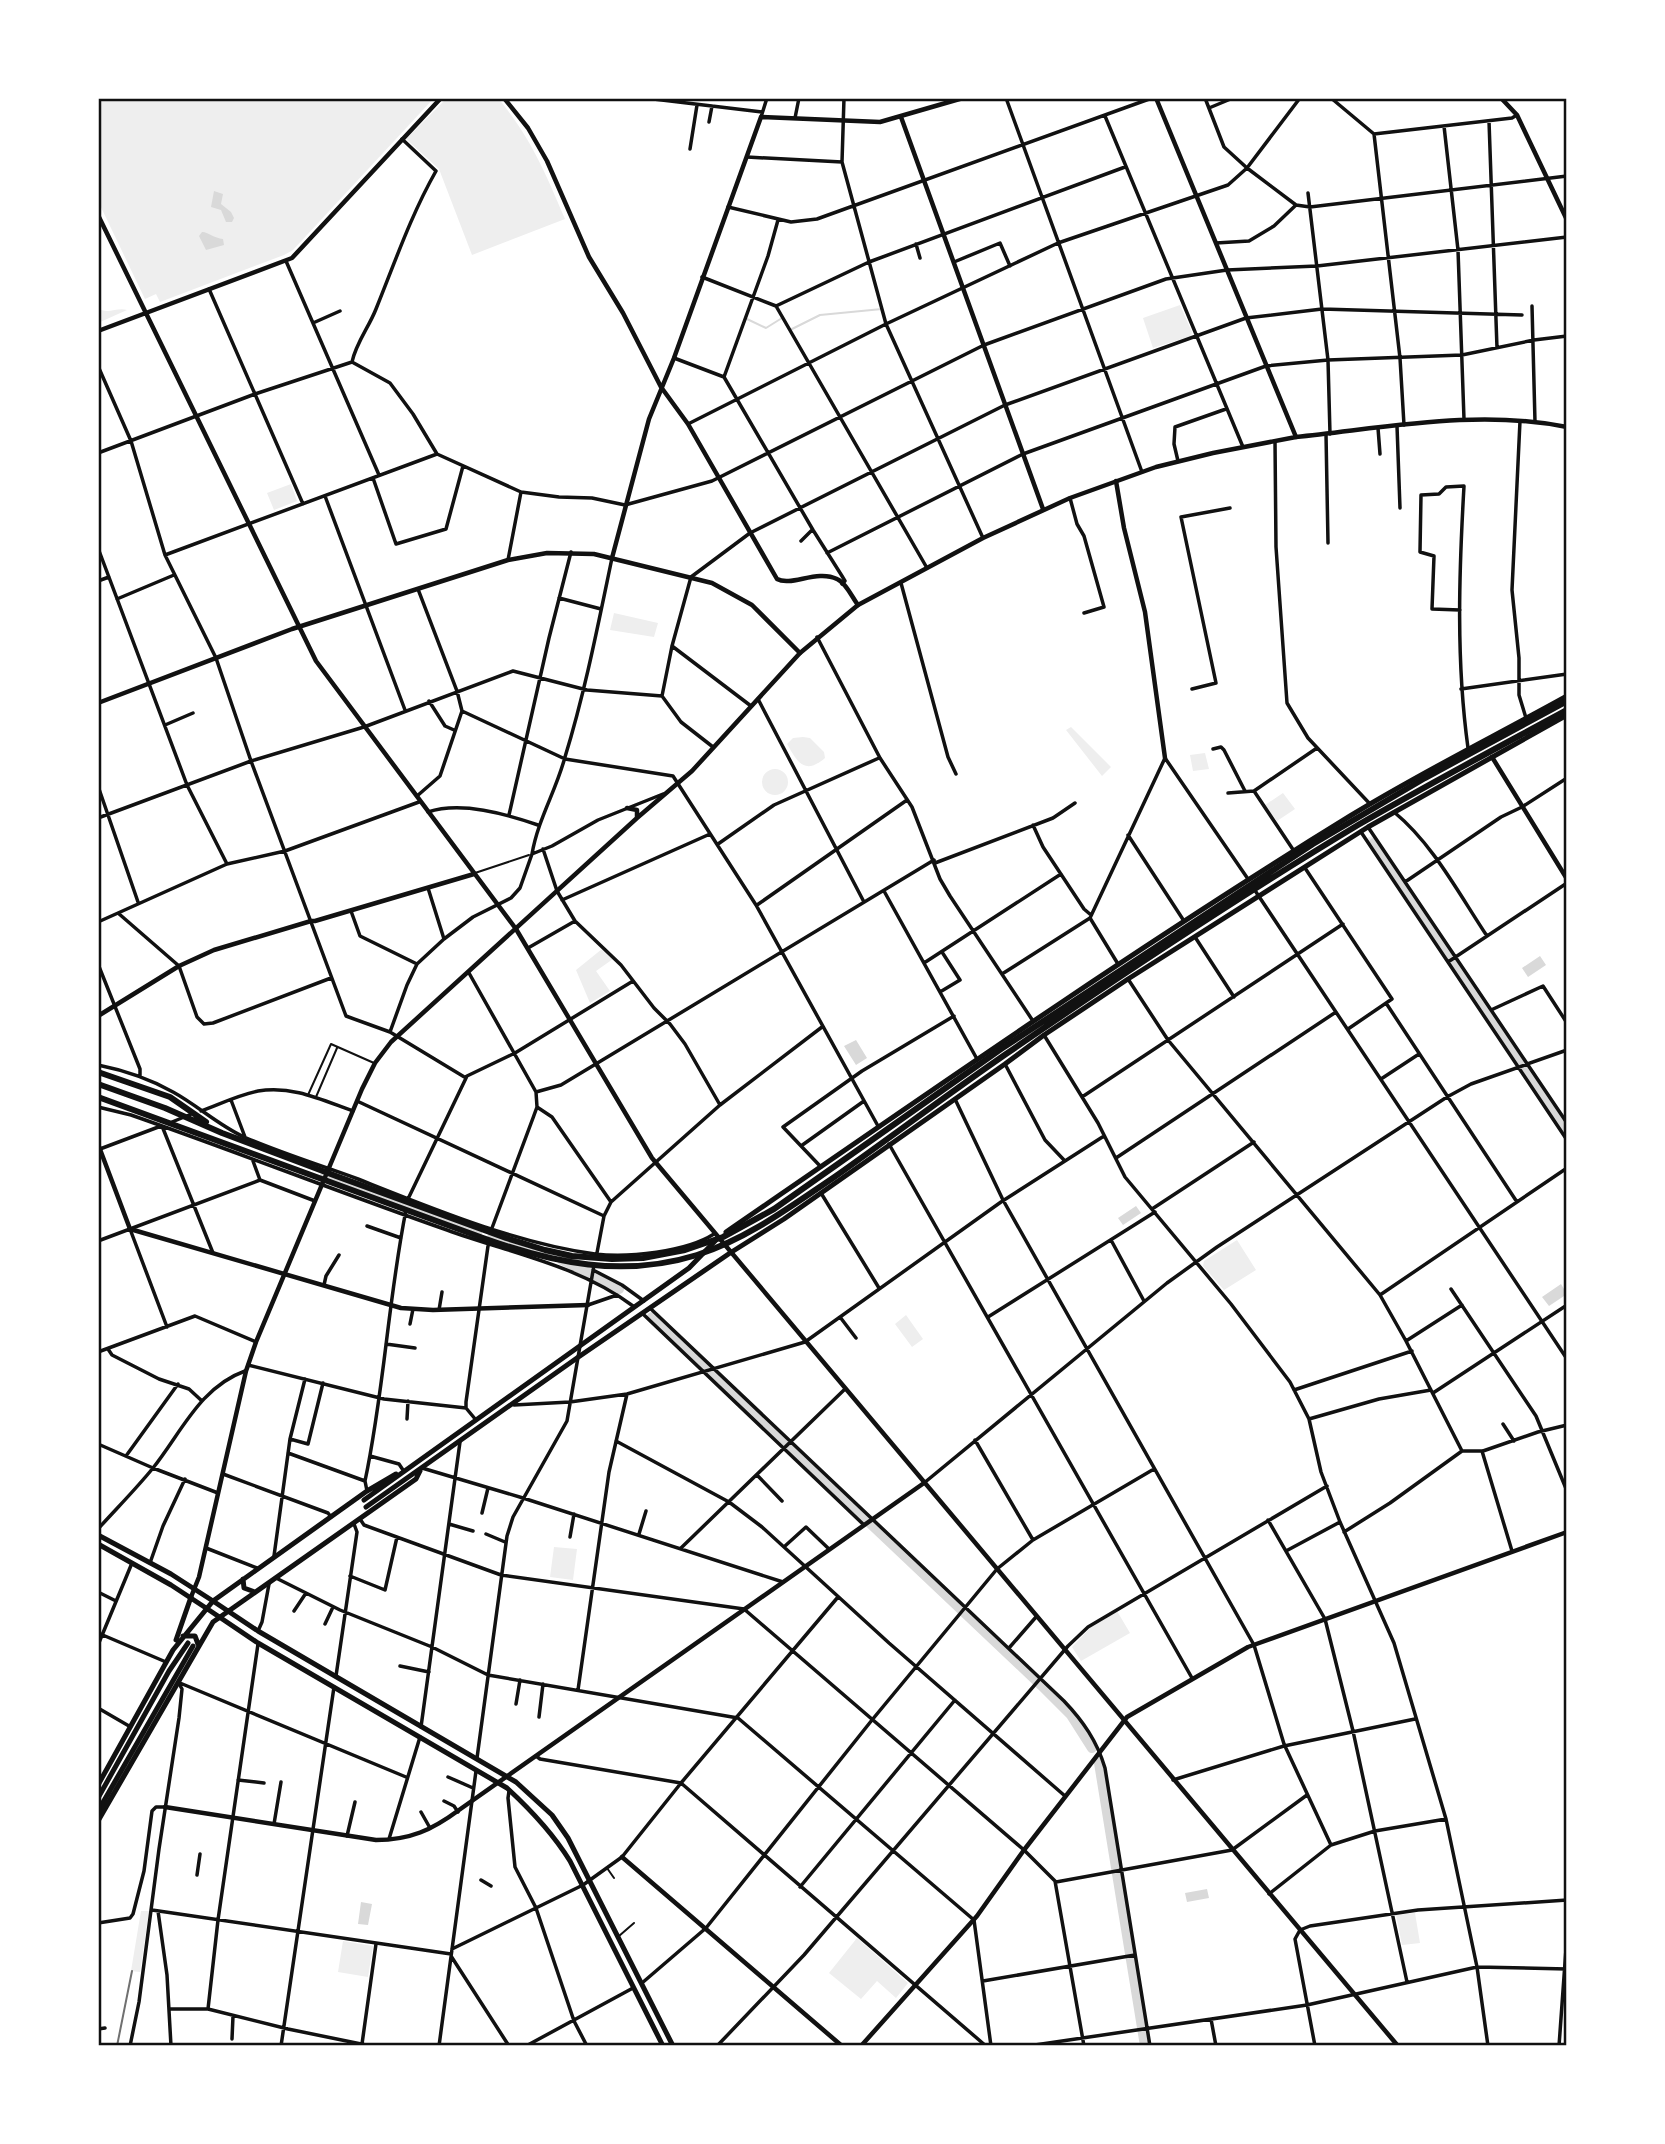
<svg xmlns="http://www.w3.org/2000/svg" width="1665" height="2144" viewBox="0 0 1665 2144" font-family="Cabin,sans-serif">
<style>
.green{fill:#eee}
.water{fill:#d9d9d9}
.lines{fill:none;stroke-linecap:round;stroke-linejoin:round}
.stream{stroke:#d9d9d9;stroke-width:2}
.river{stroke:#d9d9d9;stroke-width:10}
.service{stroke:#111;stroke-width:2}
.minor{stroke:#111;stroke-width:3.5}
.tertiary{stroke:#111;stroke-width:4.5}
.secondary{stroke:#111;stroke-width:4.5}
.primary{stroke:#111;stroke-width:5}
.trunk{stroke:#111;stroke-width:5}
.motorway{stroke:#111;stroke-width:6}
.rail{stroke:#707070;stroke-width:2}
.neatline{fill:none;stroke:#111;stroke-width:2.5}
</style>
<rect width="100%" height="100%" fill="#fff"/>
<path class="green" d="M98,98h336l-141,152 -9,5 -124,47 -4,-8 -11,5 -47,-98z
M447,98h51c33,40 47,74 67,121l-93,36 -33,-86 -33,-30z
M1180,305l12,27 -1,4 -38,12 -10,-30z
M98,308c9,7 19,-1 29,2l-29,13z
M291,484l6,17 -23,9 -7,-17z
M614,613l44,10 -4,14 -44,-7z
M1071,727l40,40 -9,9 -36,-46z
M803,737l7,1 14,14 1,6c-21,18 -28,3 -38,-14l6,-6z
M1205,753l4,16 -16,2 -3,-16z
M762 782a13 13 0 1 1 26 0a13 13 0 1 1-26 0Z
M1283,793l12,16 -18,12 -12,-16z
M1372,836l18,25 131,197 -5,3 -149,-223z
M602,949l11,10 -17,12 14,20 -20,12 -14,-33z
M1529,1071l38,56v9l-42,-63z
M1237,1240l19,30 -32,20 -21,-24 1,-5z
M906,1315l17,24 -11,8 -17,-23z
M554,1547l23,2 -4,31 -23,-3z
M1117,1611l13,22 -49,28 -9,-14 18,-19z
M141,1911h8l-9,61 -9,-1z
M1415,1913l5,30 -18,2 -6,-30z
M857,1938l51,45 -12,15 -19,-17 -16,18 -32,-26z
M343,1941l30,5 -5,31 -30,-5z"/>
<path class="water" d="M214,191l9,3 -2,10 10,8 3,6 -2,4h-6l-5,-12 -10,-3z
M202,232c4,-1 12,6 21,7l1,6 -18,5 -7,-14z
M1540,956l6,9 -18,12 -6,-9z
M856,1040l11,18 -11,7 -12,-19z
M1136,1206l5,7 -18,12 -5,-7z
M1561,1284l6,10 -18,12 -7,-9z
M1207,1889l2,9 -22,4 -2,-9z
M361,1902l11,2 -4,21 -10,-1z"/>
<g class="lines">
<path class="stream" d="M747,319l19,9 16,-10
M790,330l30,-15 62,-6"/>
<path class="river" d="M1374,843l193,286
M325,1176l152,57
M492,1238l55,17
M562,1260l27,13
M597,1277l22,12
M652,1317l390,369 29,29 21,33
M1099,1763l46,283"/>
<path class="service" d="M475,873l54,-18
M308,1095l23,-51 43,19
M316,1097l21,-49
M607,1868l7,10
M619,1936l15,-13"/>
<path class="minor" d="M645,98l117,14
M844,98l-2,64 44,162 97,214
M1006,98l136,374
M1205,98l19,49 23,21 49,37 14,2 257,-31
M1331,98l43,36 138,-16 5,-3
M1209,108l24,-10
M1105,116l138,331
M761,117l6,-19
M795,118l4,-20
M1489,121l8,227
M709,122l3,-16
M1444,126l14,124 6,169
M1374,134l26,224 4,67
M690,149l7,-44
M747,157l95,5
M1308,193l20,167 2,74
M728,207l63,15 26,-3 335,-121
M1216,243l33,-2 25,-15 22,-21
M916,244l4,14
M286,261l93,214
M954,262l46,-19 10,23
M702,277l74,29 151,262
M209,289l94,215
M776,306l93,-44 256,-95
M1532,306l3,116
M313,323l27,-12
M674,358l50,19 89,153 29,46 3,5 -3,3
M352,362l38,21 23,31 24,40 84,38 38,5 33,1 33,7 87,-24 272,-136 182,-66 61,-9 90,-4 250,-29
M98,366l33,75 34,114 51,103 35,103 95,255 44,16 76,46
M724,377l44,-121 10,-36
M1520,421l-8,169 7,68v37l7,23
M688,424l198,-100 172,-81 170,-58 19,-17 53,-70
M1397,426l3,82
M1378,428l2,26
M1326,434l2,109
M1275,441l1,106 11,156 21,35 62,66
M98,453l157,-59 97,-32c4,-19 17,-35 24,-53 19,-47 35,-94 60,-138l-34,-32
M1178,461l-4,-17 1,-17 51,-18
M373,478l23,66 50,-15 17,-63
M325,496l80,214
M1070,498l7,26 7,12 20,71 -20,6
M801,541l11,-11
M98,548l89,237 40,79
M827,553l196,-99 243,-88 62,-6 134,-5 72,-15 33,-4
M165,555l272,-101
M508,560l13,-68
M98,581l11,-4
M901,583l47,174 8,17
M418,589l39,102 5,20 103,48 108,17 83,129 122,221
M559,598l42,11
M117,599l57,-24
M1460,610l-28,-1 2,-53 -14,-4 1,-57 18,-1 7,-7 18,-1c-5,87 -8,175 4,262
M817,637l63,121 32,49 28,72 10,17 83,125
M672,646l79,60
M1192,689l24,-6 -35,-166 49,-9
M1461,689l106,-15
M758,699l106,203
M429,701l16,25 9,4
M165,725l28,-12
M713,747l-32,-25 -19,-26 10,-50 19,-69 59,-44 255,-128 241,-87 76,-9 200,6
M1213,749l8,-2 3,3 21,41
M98,786l40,116
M1254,791l40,60
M1228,793l26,-2 63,-43
M417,796l23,-20 22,-65
M428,812c33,-11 78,2 110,13
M1394,812c39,32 65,82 93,124
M509,815l40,-177 22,-86
M98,818l153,-57 113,-34 149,-56 74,19 75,6
M1033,825l10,22 41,62 7,6
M1368,827l199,296
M1361,832l206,308
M1128,835l56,86
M718,844l56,-39 105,-47
M543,849l14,42 18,30 46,44 33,43 16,16 15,20 35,61
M532,854c6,-35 24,-63 33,-97 20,-65 33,-132 47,-199
M935,863l118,-45 22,-15
M1305,868l87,131 -44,30
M1405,882l96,-65 21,-10 45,-29
M428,888l16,51
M1254,889l313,470
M884,891l93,168
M562,900l148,-66
M757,905l150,-105
M351,911l9,25 57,28
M118,913l61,53 18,51 7,7 9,-1 118,-45
M1090,918l28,46
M98,922l129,-58 58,-13 134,-49
M1195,937l39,60
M528,948l47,-27
M1448,962l119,-79
M924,963l137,-89
M98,964l42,105v7
M469,973l67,119 1,15 -4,11 -41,110
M1002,974l88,-56 75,-160 83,121
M1128,979l40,61 212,255 26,46 56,110h20l30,100
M940,992l20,-12 -18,-28
M1386,1003l131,199
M1491,1010l52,-24 24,37
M390,1032l17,-47 10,-21 27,-25 29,-22 38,-19 9,-10 12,-34 20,-8 46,-26 65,-26
M1044,1035l54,88 27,54 106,127 59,78 19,37 12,53 19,50 54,121 52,176 31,148 11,79
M1005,1064l40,76 19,20
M98,1065c25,5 52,14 75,27 24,13 45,33 71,45 37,16 76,28 114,42 73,29 160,65 237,75 33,4 91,-2 119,-20
M1381,1079l38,-25
M536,1092l25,-7 373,-225
M1082,1097l261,-173
M955,1099l48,101 251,445 30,99 47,101
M231,1100l14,37
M357,1101l247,115
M98,1107l33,8c106,37 210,78 316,115 63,23 131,35 186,76
M537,1107l15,10 59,85
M201,1111c19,-7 37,-16 57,-20 34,-6 64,9 95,20
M172,1122l22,-9
M162,1126l51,127
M889,1144l303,534
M801,1146l63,-45
M100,1149l61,-23
M1116,1158l220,-146
M253,1161l7,19
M821,1167l-38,-40 79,-56 92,-55
M821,1193l58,95
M408,1199l59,-123 48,-23 118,-72
M1152,1209l102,-67
M367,1226l34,12
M130,1229l37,98
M1111,1240l33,61
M98,1241l162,-61 55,21
M596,1258l8,-42 7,-14 109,-97 102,-78
M593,1270l29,15 22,16
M324,1285l2,-9 13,-21
M1451,1289l85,127 31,75
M1380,1295l187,-127
M588,1305l29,-10
M651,1309l413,392c19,20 33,40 41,67l45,278
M439,1310l3,-18
M643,1314l221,211
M840,1317l16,21
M988,1317l167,-105
M410,1324l3,-15
M1406,1341l56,-36
M386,1344l29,4
M108,1349l4,6 47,24 30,10 13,12
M98,1352l97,-36 61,26
M248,1365l136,34 82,9
M1294,1390l118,-39
M1433,1393l134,-88
M514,1405l56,-3 57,-8 178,-52 196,-140 103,-66
M407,1419l1,-18
M1309,1419l70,-20 52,-9
M476,1420l-10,-12v-6l22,-156
M1503,1424l11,17
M290,1439l18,5 15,-61
M975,1440l58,100
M616,1441l113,61 33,25 127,116 176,153
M98,1444l55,24 65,25
M1483,1451l55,-19 29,-7
M288,1453l77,28
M126,1456l52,-72
M370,1456l29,8 4,6
M422,1468l101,30 260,84
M223,1474l105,39 3,4
M757,1475l25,26
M924,1483l243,-200 50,-36 230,-150 24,-13 96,-34
M367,1491l-2,-10c19,-89 23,-181 41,-271
M482,1513l6,-25
M360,1519l4,6 137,50 243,34 280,241 31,31 29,165
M1268,1520l57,99 28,112 54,251
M449,1524l24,7
M98,1529c18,-20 38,-40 55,-61 28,-35 47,-81 92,-97
M1344,1532l46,-29 72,-52
M486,1534l19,8
M639,1534l7,-23
M570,1537l4,-23
M785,1546l21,-19 23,22
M206,1548l51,20
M681,1548l164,-159
M1286,1551l54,-29
M274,1556l16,-117 15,-60
M150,1563l13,-37 22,-47
M350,1576l35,14 12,-53
M276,1578l64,32 92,37 56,28 250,43 236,202 17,126
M98,1592l18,9
M294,1611l12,-18
M325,1624l8,-17
M258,1631l4,-9 7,-38
M98,1633l68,29
M98,1645l34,-82
M1009,1648l27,-31
M400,1666l29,6
M336,1676l21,-144 -3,-8
M180,1683l226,94
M578,1690l31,-218 18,-78
M516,1704l4,-24
M98,1708l31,18
M539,1717l4,-33
M421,1727l39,-285
M536,1756l4,3 141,24 305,263
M477,1758l30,-222 6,-19 54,-96 27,-156
M448,1777l25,11
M238,1780l26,3
M1173,1780l111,-34 131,-27
M509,1791l-1,7 7,69 21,41 38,113 13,25
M444,1801l10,5 4,6
M421,1812l9,16
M274,1824l7,-42
M347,1836l8,-34
M389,1839l31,-102
M197,1875l3,-21
M481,1880l10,6
M1056,1882l176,-32 75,-55
M800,1887l155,-187
M1269,1894l62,-49 44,-14 71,-12
M152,1910l299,44
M158,1911l9,64 4,71
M98,1923l32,-5 3,-4 11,-43 8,-60 4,-4h9
M452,1949l131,-64 39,-28 59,-74 157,-186
M451,1956l58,90
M983,1981l152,-26
M642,1983l64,-55 166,-208 125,-151 36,-29 121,-71
M170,2009h38l80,20 83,17
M208,2009l10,-89 40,-276
M1211,2019l5,27
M98,2029l7,-1
M232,2039l1,-23
M362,2044l14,-100
M130,2046l9,-44 20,-153 20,-131 3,-29 -4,-7
M281,2046l53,-359
M439,2046l37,-275
M526,2046l107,-58
M717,2046l87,-91 264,-309 20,-19 239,-141
M1028,2046l279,-41 170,-38 90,2
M1315,2046l-20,-107 5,-9 10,-4 108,-16 149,-10
M1559,2046l8,-111"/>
<path class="tertiary" d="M504,98l24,30 19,33 42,96 34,56 38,74 27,37 89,155c14,8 40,-10 60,0 9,4 15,18 21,26
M1501,98l16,17 50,105
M901,117l142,392
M98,215l218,446 200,268 136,229 746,888
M98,331l194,-73 149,-160
M1296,437c89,-9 181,-28 271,-10
M1116,481l8,47 21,84 20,146
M612,558l37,-139 25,-61 87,-241 119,5 83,-24
M98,703l194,-74 216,-69 39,-7 47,1 118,29 40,22 48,48
M1492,757l75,122
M98,1016l81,-50 35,-16 97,-29h4l159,-47
M98,1144l32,85 271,79 32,2 155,-5
M165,1807l211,33c34,0 56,-10 83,-30l465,-327
M622,1857l220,189"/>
<path class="secondary" d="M627,808l10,2v7
M191,1597l8,-20 47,-206 10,-29 106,-253 13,-26 16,-21 246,-224 55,-47 108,-118 58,-48 125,-67 87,-40 86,-31 57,-14 83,-16 -140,-339
M861,2046l116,-130 47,-66 103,-133 121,-70 319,-115"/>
<path class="primary" d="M98,1535l73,39 42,27
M98,1544l73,41 35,23"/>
<path class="trunk" d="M726,1232c206,-142 411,-285 624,-416 70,-43 145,-80 217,-120
M364,1500l325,-232 27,-28
M366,1507l211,-149 153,-105 54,-34 221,-155 39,-29 84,-56 240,-152 199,-112
M243,1579l1,9 11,4
M213,1601l45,30 258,151 36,33 16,23 105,208
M206,1608l52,35 249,145c24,22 45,44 63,73l93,185
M183,1636h12l3,8
M176,1640l15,-43
M98,1785l75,-135 40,-49 154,-110 29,-17
M98,1798l71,-127 19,-28
M98,1811l95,-165
M98,1821l115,-199 203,-143 4,-8"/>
<path class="motorway" d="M98,1072l72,25 36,25
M98,1084l67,24 57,25 114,43 170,62 39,12 27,6 40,3 31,-1 42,-8 38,-13 51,-28 227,-160 312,-205 112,-66 142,-77
M98,1097l385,141c70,25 140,40 214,17 50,-16 93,-48 136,-77 58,-41 115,-84 173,-124 115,-79 232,-157 352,-229 69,-40 139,-77 209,-115"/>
<path class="rail" d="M117,2046l15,-75"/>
</g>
<rect width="1665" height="2144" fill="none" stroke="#ffffff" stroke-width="200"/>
<rect x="100" y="100" width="1465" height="1944" class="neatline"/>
</svg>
